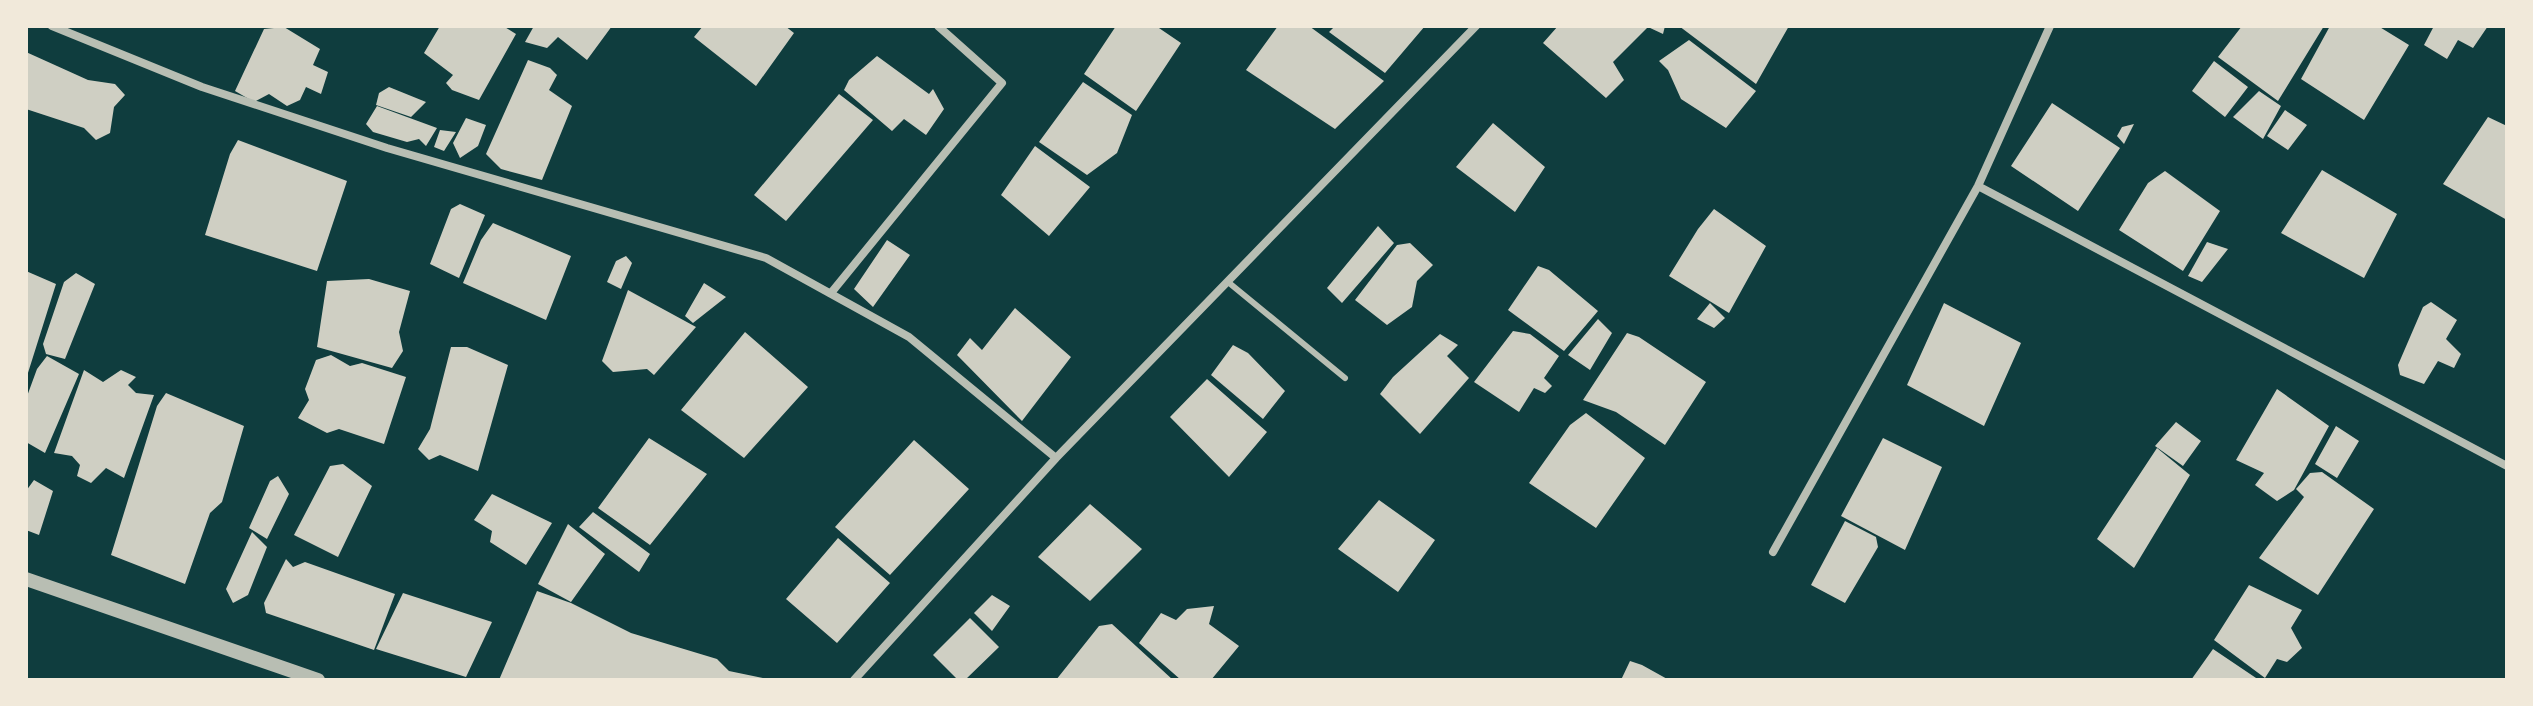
<svg xmlns="http://www.w3.org/2000/svg" width="2533" height="706" viewBox="0 0 2533 706" font-family="Overpass,sans-serif">
<style>
.building{fill:#cfcfc3}
.lines{fill:none;stroke-linecap:round;stroke-linejoin:round}
.service{stroke:#b8beb3;stroke-width:6}
.minor{stroke:#b8beb3;stroke-width:8}
.tertiary{stroke:#b8beb3;stroke-width:14}
</style>
<rect width="100%" height="100%" fill="#0f3d3e"/>
<path class="building" d="M440,26h63l13,8 -37,66 -27,-10 -6,-7 7,-8 -29,-22z
M534,26h78l-25,34 -29,-23 -11,11 -22,-6z
M703,26h82l9,7 -38,53 -62,-49z
M1116,26h40l25,17 -45,68 -52,-37z
M1278,26h31l75,55 -49,48 -89,-59z
M1335,26h90l-40,47 -56,-41z
M1558,26h107l-2,8 -15,-7 -35,35 11,18 -18,18 -63,-55z
M1679,26h110l-33,58z
M2242,26h82l-46,75 -60,-44z
M2330,26h48l31,19 -45,75 -63,-41z
M2434,26h54l-15,22 -15,-8 -11,19 -23,-14z
M284,27l36,22 -7,16 15,7 -7,22 -15,-7 -6,13 -13,6 -18,-12 -15,8 -19,-11 29,-62z
M1689,40l67,51 -30,37 -45,-29 -13,-29 -9,-9z
M26,52l62,28 27,4 10,11 -11,12 -4,26 -14,7 -12,-12 -58,-19z
M877,56l52,38 4,-5 11,20 -18,26 -22,-16 -12,12 -48,-41 5,-10z
M528,60l22,8 7,7 -8,15 23,16 -30,74 -41,-11 -15,-15z
M2214,61l34,26 -23,30 -33,-26z
M1083,82l49,33 -15,38 -30,22 -48,-33z
M389,87l37,15 -15,15 -35,-12 3,-12z
M2259,91l22,15 -18,33 -30,-22z
M839,94l34,26 -87,101 -32,-26z
M2052,103l68,45 -42,63 -67,-45z
M377,106l60,22 -11,18 -7,-7 -12,3 -34,-10 -7,-8z
M2285,110l22,15 -19,25 -21,-14z
M2488,117l19,9v94l-64,-36z
M466,118l20,7 -8,21 -18,12 -7,-15z
M1493,123l52,44 -30,45 -59,-45z
M2134,124l-10,20 -7,-8 5,-9z
M440,130l16,2 -12,19 -10,-4z
M238,140l109,41 -30,90 -112,-36 25,-81z
M1035,146l55,41 -41,49 -48,-41z
M2322,170l75,44 -33,64 -83,-45z
M2165,171l55,40 -37,60 -64,-41 29,-47z
M460,204l25,11 -26,63 -29,-14 21,-55z
M1714,209l52,37 -37,67 -60,-37 29,-47z
M493,223l78,33 -25,64 -83,-37 18,-43z
M1378,226l16,17 -52,60 -15,-15z
M887,240l23,15 -37,52 -19,-18z
M2207,242l21,7 -26,33 -14,-6z
M1410,243l23,22 -16,16 -5,26 -25,18 -32,-25 42,-55z
M626,256l6,7 -11,26 -14,-7 9,-21z
M1538,266l11,4 49,41 -34,40 -56,-41z
M26,271l30,13 -29,92h-1z
M76,273l19,11 -30,75 -19,-5 -3,-10 21,-62z
M369,279l41,12 -11,41 4,19 -11,17 -75,-21 10,-66z
M704,283l22,14 -33,26 -8,-7z
M628,290l68,37 -42,48 -7,-6 -34,3 -11,-11z
M2431,302l26,18 -11,19 15,15 -7,14 -16,-7 -14,23 -24,-9 -2,-10 25,-58z
M1710,303l15,15 -11,10 -17,-9z
M1944,303l77,40 -37,83 -77,-41z
M1015,308l56,49 -49,64 -65,-66 13,-17 12,12z
M1598,319l14,14 -22,37 -22,-15z
M1513,331l17,3 29,22 -15,22 8,8 -7,7 -11,-5 -15,24 -45,-30z
M745,332l63,55 -64,71 -63,-48z
M1627,333l12,4 67,45 -41,63 -49,-33 -33,-12z
M1440,334l18,11 -11,11 22,22 -49,56 -40,-40 13,-17z
M1233,345l15,8 37,38 -22,28 -52,-44z
M451,347h16l41,18 -30,106 -38,-16 -11,5 -11,-11 12,-20z
M331,355l19,11 12,-3 44,14 -22,67 -45,-15 -12,4 -29,-15 11,-18 -4,-11 11,-29z
M47,356l32,18 -34,79 -19,-11v-43l11,-30z
M84,370l19,12 18,-12 15,7 -8,8 8,8 18,2 -30,83 -18,-10 -15,15 -14,-7 3,-11 -8,-9 -18,-3z
M1207,379l60,53 -38,45 -59,-60z
M2277,389l52,37 -35,64 -17,11 -22,-16 9,-12 -28,-13z
M166,393l78,33 -22,76 -12,11 -25,71 -74,-29 46,-149z
M1586,413l59,45 -49,70 -67,-45 41,-58z
M2176,422l25,19 -18,25 -28,-20z
M2336,426l23,15 -22,37 -22,-14z
M649,438l58,36 -57,71 -52,-37z
M1883,438l59,29 -37,83 -64,-34z
M914,440l55,49 -79,86 -55,-48z
M2157,448l33,27 -56,93 -37,-29z
M343,464l29,22 -34,71 -44,-22 36,-69z
M2322,472l52,37 -56,86 -59,-37 45,-61 -8,-8 14,-16z
M278,476l11,18 -22,45 -18,-11 21,-47z
M34,480l19,11 -14,44 -13,-5v-39z
M492,494l60,29 -26,42 -36,-23 2,-11 -18,-11z
M1379,500l56,40 -37,52 -60,-43z
M1090,504l52,45 -52,52 -52,-44z
M593,512l57,42 -11,18 -60,-45z
M1845,521l31,16 2,10 -33,56 -34,-18z
M568,524l37,30 -34,48 -33,-18z
M252,532l15,15 -19,48 -15,8 -7,-14z
M838,538l52,45 -53,60 -51,-44z
M286,559l7,8 12,-5 90,32 -21,56 -108,-37 -2,-10z
M2249,585l53,25 -11,18 11,20 -15,14 -10,-3 -12,19 -51,-38z
M537,591l34,12 60,30 86,26 12,12 43,9h-273z
M403,593l89,29 -26,55 -90,-28z
M992,595l18,11 -18,25 -18,-18z
M1214,606l-5,18 30,22 -28,34h-30l-42,-37 22,-30 15,7 11,-11z
M970,618l29,29 -34,33h-7l-25,-25z
M1112,624l61,56h-117l43,-54z
M2213,649l46,31h-68z
M1630,661l12,4 27,15h-48z"/>
<g class="lines">
<path class="service" d="M1228,282l117,96"/>
<path class="minor" d="M52,26l150,61 185,61 379,110 143,79 147,121
M1978,186l529,280
M831,293l171,-210 -64,-57
M1773,552l205,-366 72,-160
M854,680l202,-222 420,-432"/>
<path class="tertiary" d="M26,579l292,101"/>
</g>
<rect width="2533" height="706" fill="none" stroke="#f1e9da" stroke-width="56"/>
</svg>
